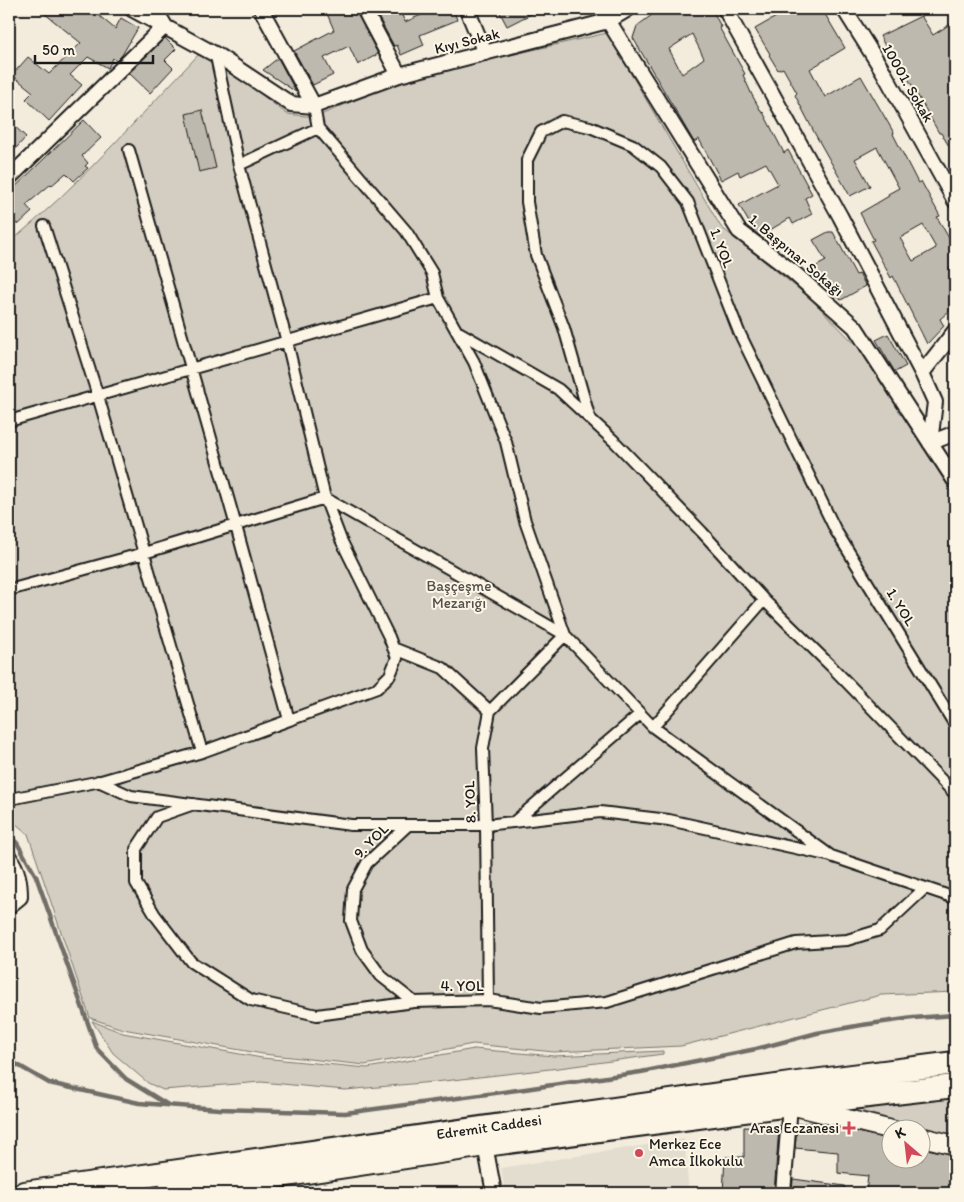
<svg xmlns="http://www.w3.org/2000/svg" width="964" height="1202" viewBox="0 0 964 1202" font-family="Itim,sans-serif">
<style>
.built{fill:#e3ddcf}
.green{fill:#d3cec1;stroke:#78756e}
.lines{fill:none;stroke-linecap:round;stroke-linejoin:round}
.stream{stroke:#716e68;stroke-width:4.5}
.building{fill:#beb9ae;stroke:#1c1c1c;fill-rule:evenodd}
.pedestrian-casing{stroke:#1c1c1c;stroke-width:14}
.minor-casing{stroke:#1c1c1c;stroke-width:18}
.tertiary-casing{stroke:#1c1c1c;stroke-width:21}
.trunk-casing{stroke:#1c1c1c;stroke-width:26}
.pedestrian{stroke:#fcf5e5;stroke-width:10}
.minor{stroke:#fcf5e5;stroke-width:14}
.tertiary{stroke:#fcf5e5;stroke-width:18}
.trunk{stroke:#fcf5e5;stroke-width:22}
.poi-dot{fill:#d1495b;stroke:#fcf5e5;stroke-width:2}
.labels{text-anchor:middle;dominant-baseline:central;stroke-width:4;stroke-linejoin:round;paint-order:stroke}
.street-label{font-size:15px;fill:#1c1c1c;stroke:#fcf5e5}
.park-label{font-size:15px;fill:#53514e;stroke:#fcf5e5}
.poi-label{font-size:15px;fill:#1c1c1c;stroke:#fcf5e5;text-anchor:end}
</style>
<rect width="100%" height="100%" fill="#f3ecdd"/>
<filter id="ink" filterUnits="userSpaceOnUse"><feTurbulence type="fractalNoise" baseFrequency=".02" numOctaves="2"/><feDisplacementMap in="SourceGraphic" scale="10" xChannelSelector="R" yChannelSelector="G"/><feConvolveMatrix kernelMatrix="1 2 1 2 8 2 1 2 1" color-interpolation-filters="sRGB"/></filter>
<g filter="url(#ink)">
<path class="built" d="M684,1139l5,54h-184l-4,-25z"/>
<path class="green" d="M607,33l114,194 88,70 49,50 97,150v495l-74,3 -200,51 -127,6 -81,-8 -108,21 -102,-11 -140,-25 -33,-11 -62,-184 -19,-16v-575c69,-57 129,-125 191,-190l17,8 70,53 29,3 85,-37z
M92,1021l31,12 139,25 105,10 107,-19 80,7 109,-5v3l-104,14 -115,13 -99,9 -84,-8 -98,8 -15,-7 -35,-30z
M955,1097v39l-91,-24 -3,-4 2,-2z"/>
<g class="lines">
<path class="stream" d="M9,835l8,8 19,33 61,173 29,30 42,26
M9,1060l40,23 90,20 80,6 126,4 180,-24 116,-17 115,-23 61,-16 45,-8 51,-7 42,-3"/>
</g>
<path class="building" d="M39,9h52l24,20 6,-11 17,10 -16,27 -6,6 -3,-3 -5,10 -20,-11 -18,18 12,10 -33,36 -23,-22 7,-7 -21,-17 16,-18 21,17 32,-31z
M325,9h30l23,45 -20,11 -9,-19 -25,12 9,17 -20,10 -19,-34 40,-21z
M374,9h25l6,13 23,-10 -1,-3h26l4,11 -37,15 4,10 -23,10 -4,-10 -3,1z
M498,9h43l-34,17z
M660,9h52l9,18h-2l26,47 -2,1 9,20 10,18 1,-1 21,41 4,-3 24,44 -7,4 7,16 -19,10 -3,-6 -30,18 -6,-5 -15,-26 39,-21 -12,-21 -26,13 -2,-5 -17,9 -22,-41 -5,3 -61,-104 4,-12zM692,34l12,24 -22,16 -13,-25z
M790,9h32l23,39 -35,21 15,28 36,-21 33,57 -1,1 25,49 3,-2 19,35 -3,1 13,23 5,-4v29l-6,4 6,13v24l-15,13 4,7 -17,18 -34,-68 -2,2 -20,-37 3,-1 -14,-27 29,-17 -1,-2 11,-6 -22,-41 -22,12 15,27 -20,10 -35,-62 -20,-39 2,-2 -14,-25 -5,2 -9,-15 1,-1 -15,-25zM923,225l13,23 -23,13 -13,-23z
M921,16l12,19 22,-14v135l-14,-23h-2l-46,-81 -4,2 -9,-18z
M165,38l11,11 -11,11 8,8 -23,25 -21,-20z
M278,58l18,34 -33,-22z
M202,110l14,58 -17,4 -13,-58z
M84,120l17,18 -19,18 6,7 -3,3 3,2 -14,13 -8,-8 -14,12 -1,-1 -25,21 6,7 -14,13 -1,-2 -8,7v-37z
M9,121l17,16 -17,19z
M828,232h5l23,43 3,-1 7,12 -25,14 -32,-30 17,-9 -13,-21z
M888,334l18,32 -11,6 -19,-32z
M814,1122l78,18v20h30v-12l33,7v38h-89l2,-17 -30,-3v-21l-43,-4 2,-24z
M744,1127l35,1 -5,65h-51l2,-36h19z
M793,1179l52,7 -1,7h-52z"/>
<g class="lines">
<g class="pedestrian-casing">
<path id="pedestrian" d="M314,106l4,22 88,103 26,42 6,25 36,64 32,80 19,79 40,114 88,92 178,129 124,42
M129,150l107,376 53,194
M239,165l79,-37
M44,226l54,170 104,356
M457,331l101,58 56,52 88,91 62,68 67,66 124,128
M590,419l-26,-91 -28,-73 -9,-53v-42l14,-28 21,-11 28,6 43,18 28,22 27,35 51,130 97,199 119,194
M9,421l429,-123
M9,590l135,-37 181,-55 240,137 -75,76 -7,37 3,77 2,175
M393,648l50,20 47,43
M653,727l111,-127
M98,781l33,15 220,29h135l114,-13 69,8 158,35
M9,796l6,2 86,-17 101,-29 175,-64 13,-13 7,-17 -8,-21 -48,-97 -16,-42 -38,-156 -48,-177 -22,-104
M194,804l-37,13 -21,32v34l19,32 36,47 60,38 66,15 97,-13 74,-2 53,8 66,-6 189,-59 51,-3 33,-10 45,-42
M514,822l126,-108
M407,826l-40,37 -14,26 -2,32 11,29 19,26 33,26"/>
</g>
<g class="minor-casing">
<path id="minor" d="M132,9l88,48 71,47 23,2 85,-31 209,-54 20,-12
M261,9l53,97
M364,9l35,66
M467,9l18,44
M601,9l138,222 54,41 62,55 100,154
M725,9l115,207 82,157 13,29 -5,41 25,-10
M844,9l39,62 72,130
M9,178l156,-152 -10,-17
M922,373l33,-42
M9,857c9,13 11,24 11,40l-11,9
M485,1145l9,48
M783,1193l7,-88"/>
</g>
<g class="tertiary-casing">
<path id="tertiary" d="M798,1107l94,23
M922,1137l33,8"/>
</g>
<g class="trunk-casing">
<path id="trunk" d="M24,1193l773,-110 158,-20
M168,1193l317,-48 305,-40 165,-19"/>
</g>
<use href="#pedestrian" class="pedestrian"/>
<use href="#minor" class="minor"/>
<use href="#tertiary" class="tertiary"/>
<use href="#trunk" class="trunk"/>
</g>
</g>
<g class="poi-dot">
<path d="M846.5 1120.5h5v5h5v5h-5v5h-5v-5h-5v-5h5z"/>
<circle cx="639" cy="1153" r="5"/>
</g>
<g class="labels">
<g class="street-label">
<text transform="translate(467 41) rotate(-14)">Kıyı Sokak</text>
<text transform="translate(908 83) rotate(60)">10001. Sokak</text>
<text transform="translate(722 248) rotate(69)">1. YOL</text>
<text transform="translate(796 255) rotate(40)">1. Başpınar Sokağı</text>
<text transform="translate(901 607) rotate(58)">1. YOL</text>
<text transform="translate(470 802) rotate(-92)">8. YOL</text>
<text transform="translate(371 841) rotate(-45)">9. YOL</text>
<text x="462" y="986">4. YOL</text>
<text transform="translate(489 1127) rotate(-8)">Edremit Caddesi</text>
</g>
<g class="park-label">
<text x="459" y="586">Başçeşme<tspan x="459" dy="17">Mezarığı</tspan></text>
</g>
<g class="poi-label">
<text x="839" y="1128">Aras Eczanesi</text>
<text x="649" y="1144" text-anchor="start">Merkez Ece<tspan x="649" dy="17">Amca İlkokulu</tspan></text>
</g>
</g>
<rect width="964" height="1202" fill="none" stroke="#fcf5e5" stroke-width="30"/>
<rect x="15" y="15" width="934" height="1172" fill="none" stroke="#1c1c1c" stroke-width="2" filter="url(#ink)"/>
<g transform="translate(906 1144) rotate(332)"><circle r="24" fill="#fcf5e5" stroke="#a29e95"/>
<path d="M0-4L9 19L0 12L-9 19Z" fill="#d1495b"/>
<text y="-8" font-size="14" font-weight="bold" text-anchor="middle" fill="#1c1c1c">K</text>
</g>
<path d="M35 55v8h118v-8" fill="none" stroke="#1c1c1c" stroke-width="2.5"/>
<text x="42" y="55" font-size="15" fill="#1c1c1c" stroke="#fcf5e5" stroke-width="4" paint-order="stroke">50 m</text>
</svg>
